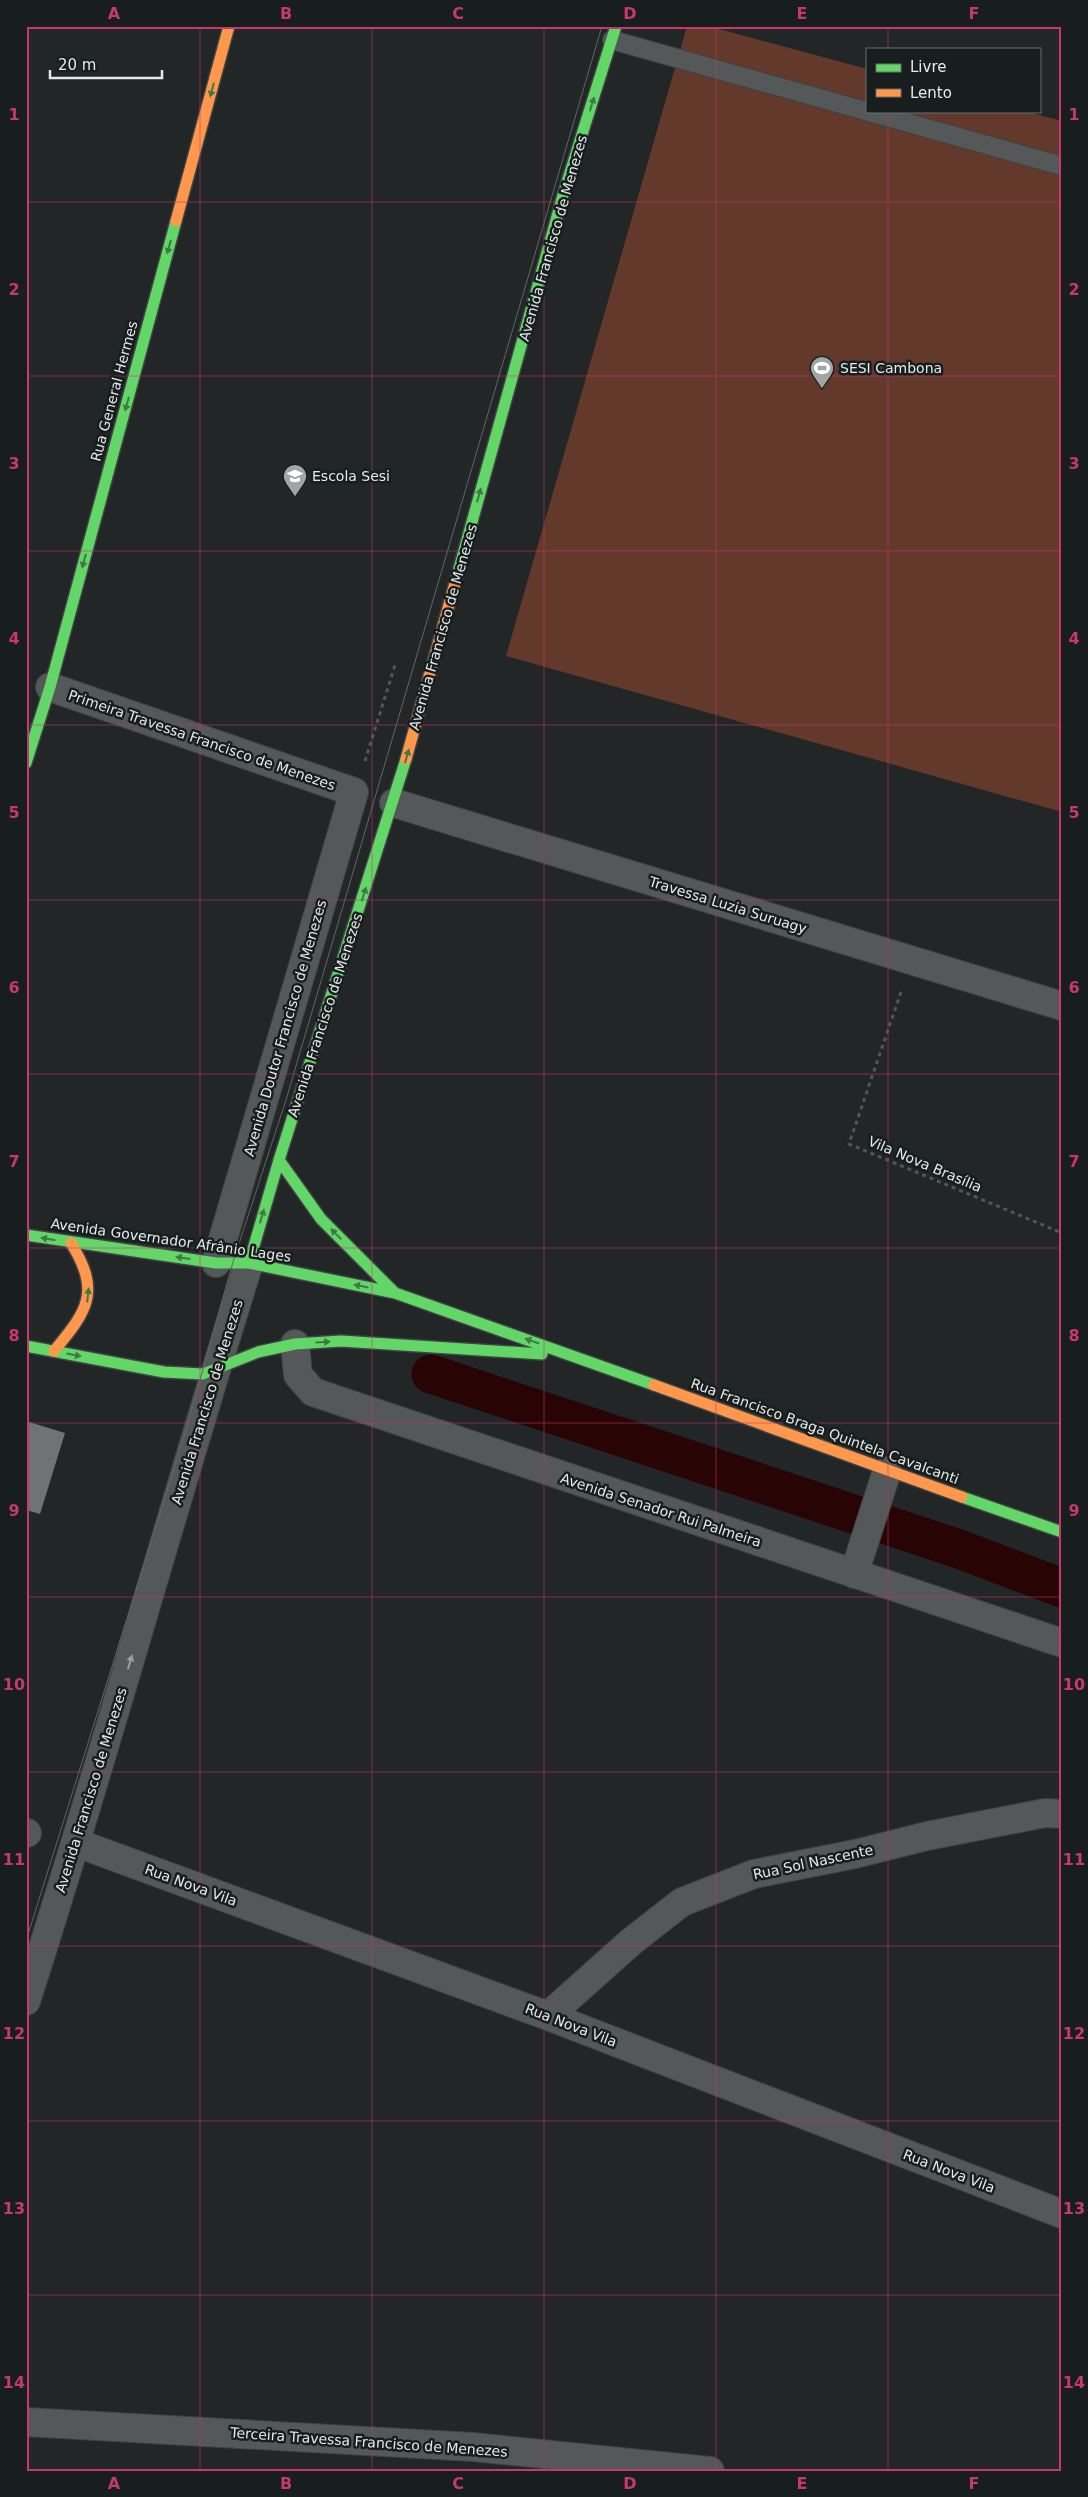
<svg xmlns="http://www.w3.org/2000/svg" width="1088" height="2497" viewBox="0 0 1088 2497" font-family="'DejaVu Sans',sans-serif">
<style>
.green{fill:#63392b}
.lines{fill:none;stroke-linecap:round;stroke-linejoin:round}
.canal{stroke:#280504;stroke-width:39}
.building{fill:#707373}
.lane-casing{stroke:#3f4344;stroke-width:20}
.street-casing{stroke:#3f4344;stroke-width:30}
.fast-casing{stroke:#3f4344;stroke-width:14}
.slow-casing{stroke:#3f4344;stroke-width:14}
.path{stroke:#535657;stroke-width:3;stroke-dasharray:4 4;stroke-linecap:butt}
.lane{stroke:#555858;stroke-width:18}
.street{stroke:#555858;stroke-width:28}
.fast{stroke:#63d668;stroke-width:11}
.slow{stroke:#ff974d;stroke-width:11}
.tram{stroke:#626465;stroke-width:1}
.oneway{fill:#3e7a43}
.oneway2{fill:#9da0a1}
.grid{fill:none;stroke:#c73770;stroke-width:1;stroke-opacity:0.55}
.labels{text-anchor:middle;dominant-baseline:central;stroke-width:5;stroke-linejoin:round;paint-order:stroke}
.street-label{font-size:14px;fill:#e5e9ea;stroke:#181e1e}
.poi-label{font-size:14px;fill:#e5e9ea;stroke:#181e1e;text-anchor:start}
.neatline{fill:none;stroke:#c73770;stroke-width:2}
.grid-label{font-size:16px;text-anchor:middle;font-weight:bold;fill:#c73770}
</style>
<rect width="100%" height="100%" fill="#222627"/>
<path class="green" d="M687,26h21l159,43v42h157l38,10v691l-556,-156z"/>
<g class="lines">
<path class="canal" d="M431,1374l528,175 103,39"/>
</g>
<path class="building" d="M26,1421l39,12 -25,81 -14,-4z"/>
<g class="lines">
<g class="lane-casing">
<path id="lane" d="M612,40l450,126"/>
</g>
<g class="street-casing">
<path id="street" d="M50,687l304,105 -138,471
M394,803l668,203
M295,1344l3,31 15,17 749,251
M854,1574l33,-103
M26,1833h1
M77,1843l471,173 514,198
M26,2001c79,-245 146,-493 223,-738
M548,2016l84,-75 50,-39 72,-28 101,-20 72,-18 118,-23 17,1
M26,2422l447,25 237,24"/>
</g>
<g class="fast-casing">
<path id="fast" d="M455,583l108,-388 53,-169
M26,763l24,-76 126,-466
M279,1160l42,59 74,74
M26,1235l190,28h33l146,30 259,92
M249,1263l30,-103 127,-401
M26,1346l138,26 39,2 55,-22 37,-8 46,-3 201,13
M962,1497l100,35"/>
</g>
<g class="slow-casing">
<path id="slow" d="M176,221l53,-195
M406,759l49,-176
M54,1351c34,-41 47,-59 17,-108
M654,1385l308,112"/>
</g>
<path class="path" d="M365,761l31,-99
M901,992l-52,152 213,89"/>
<use href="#lane" class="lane"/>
<use href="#street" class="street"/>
<use href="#fast" class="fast"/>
<use href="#slow" class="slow"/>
<path class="tram" d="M26,1941l160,-511 47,-168 53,-162 316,-1074"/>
</g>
<defs><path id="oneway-solid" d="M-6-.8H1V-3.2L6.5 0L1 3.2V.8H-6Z" transform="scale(1.25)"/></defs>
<g class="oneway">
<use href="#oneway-solid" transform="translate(212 90) rotate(105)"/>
<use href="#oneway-solid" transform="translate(592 104) rotate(-73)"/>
<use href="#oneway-solid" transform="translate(169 247) rotate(105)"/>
<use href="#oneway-solid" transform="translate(127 404) rotate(105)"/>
<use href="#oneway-solid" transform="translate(479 495) rotate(-74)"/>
<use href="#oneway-solid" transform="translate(84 561) rotate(105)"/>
<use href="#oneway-solid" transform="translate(407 756) rotate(-74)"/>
<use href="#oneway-solid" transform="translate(364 894) rotate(-72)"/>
<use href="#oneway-solid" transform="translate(262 1216) rotate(-74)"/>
<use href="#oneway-solid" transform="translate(336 1234) rotate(-135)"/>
<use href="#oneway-solid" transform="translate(48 1239) rotate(-170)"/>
<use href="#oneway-solid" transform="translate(183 1258) rotate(-172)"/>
<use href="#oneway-solid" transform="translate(361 1286) rotate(-169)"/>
<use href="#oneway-solid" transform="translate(88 1295) rotate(-83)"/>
<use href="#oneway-solid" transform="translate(532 1341) rotate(-161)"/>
<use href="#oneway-solid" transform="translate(323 1342) rotate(-3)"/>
<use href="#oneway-solid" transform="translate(74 1355) rotate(11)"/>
</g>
<use class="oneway2" href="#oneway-solid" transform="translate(130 1662) rotate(-74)"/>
<path class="grid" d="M200,26v2445M372,26v2445M544,26v2445M716,26v2445M888,26v23M888,111v2360M26,202h1036M26,376h1036M26,551h1036M26,725h1036M26,900h1036M26,1074h1036M26,1248h1036M26,1423h1036M26,1597h1036M26,1772h1036M26,1946h1036M26,2121h1036M26,2295h1036"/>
<defs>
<g id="stadium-pin" transform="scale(1.25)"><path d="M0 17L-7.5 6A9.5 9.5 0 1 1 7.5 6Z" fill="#a1a5a6" stroke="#181e1e"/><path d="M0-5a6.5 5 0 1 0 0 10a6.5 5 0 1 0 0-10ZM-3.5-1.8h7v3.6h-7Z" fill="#fff"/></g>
<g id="school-pin" transform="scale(1.25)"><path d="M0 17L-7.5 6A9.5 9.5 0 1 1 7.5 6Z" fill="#a1a5a6" stroke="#181e1e"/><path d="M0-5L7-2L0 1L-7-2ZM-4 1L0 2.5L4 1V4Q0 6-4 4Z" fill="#fff"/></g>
</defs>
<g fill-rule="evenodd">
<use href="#stadium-pin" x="822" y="368"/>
<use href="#school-pin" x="295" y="476"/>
</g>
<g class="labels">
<g class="street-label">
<text transform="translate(553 238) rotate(-74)">Avenida Francisco de Menezes</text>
<text transform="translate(114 391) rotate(-75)">Rua General Hermes</text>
<text transform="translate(443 627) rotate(-74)">Avenida Francisco de Menezes</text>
<text transform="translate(202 740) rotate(19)">Primeira Travessa Francisco de Menezes</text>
<text transform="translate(728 905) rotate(17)">Travessa Luzia Suruagy</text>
<text transform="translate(325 1015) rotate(-72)">Avenida Francisco de Menezes</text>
<text transform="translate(285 1028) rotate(-74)">Avenida Doutor Francisco de Menezes</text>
<text transform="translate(925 1164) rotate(23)">Vila Nova Brasília</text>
<text transform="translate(171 1240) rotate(8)">Avenida Governador Afrânio Lages</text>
<text transform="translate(207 1402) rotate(-73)">Avenida Francisco de Menezes</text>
<text transform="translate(825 1431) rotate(20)">Rua Francisco Braga Quintela Cavalcanti</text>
<text transform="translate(661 1510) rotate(18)">Avenida Senador Rui Palmeira</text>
<text transform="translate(91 1790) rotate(-73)">Avenida Francisco de Menezes</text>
<text transform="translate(813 1862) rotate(-12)">Rua Sol Nascente</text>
<text transform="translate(191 1885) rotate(20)">Rua Nova Vila</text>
<text transform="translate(571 2025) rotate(21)">Rua Nova Vila</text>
<text transform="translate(949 2171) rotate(21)">Rua Nova Vila</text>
<text transform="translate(369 2442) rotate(4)">Terceira Travessa Francisco de Menezes</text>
</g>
<g class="poi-label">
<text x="840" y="368">SESI Cambona</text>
<text x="312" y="476">Escola Sesi</text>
</g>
</g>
<rect width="1088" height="2497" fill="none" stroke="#181e1e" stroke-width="55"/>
<rect x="866" y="48" width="175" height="65" fill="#181e1e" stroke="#6a6f70"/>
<rect x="876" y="64" width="25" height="8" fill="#63d668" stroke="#6a6f70"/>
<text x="910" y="72" font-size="15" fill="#e5e9ea">Livre</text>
<rect x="876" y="89" width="25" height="8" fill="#ff974d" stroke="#6a6f70"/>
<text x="910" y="98" font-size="15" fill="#e5e9ea">Lento</text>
<path d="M50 70v8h112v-8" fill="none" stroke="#e5e9ea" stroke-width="2.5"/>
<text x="58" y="70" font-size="15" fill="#e5e9ea" stroke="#181e1e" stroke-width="4" paint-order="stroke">20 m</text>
<rect x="28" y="28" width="1032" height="2442" class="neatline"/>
<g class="grid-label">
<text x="114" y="19">A</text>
<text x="286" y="19">B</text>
<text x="458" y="19">C</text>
<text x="630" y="19">D</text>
<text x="802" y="19">E</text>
<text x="974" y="19">F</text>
<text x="14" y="120">1</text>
<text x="1074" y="120">1</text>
<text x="14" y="295">2</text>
<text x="1074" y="295">2</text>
<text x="14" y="469">3</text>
<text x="1074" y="469">3</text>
<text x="14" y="644">4</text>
<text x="1074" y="644">4</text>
<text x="14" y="818">5</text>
<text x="1074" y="818">5</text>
<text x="14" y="993">6</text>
<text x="1074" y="993">6</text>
<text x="14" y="1167">7</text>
<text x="1074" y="1167">7</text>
<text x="14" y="1341">8</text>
<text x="1074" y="1341">8</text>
<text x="14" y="1516">9</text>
<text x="1074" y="1516">9</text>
<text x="14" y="1690">10</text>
<text x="1074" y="1690">10</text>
<text x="14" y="1865">11</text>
<text x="1074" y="1865">11</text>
<text x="14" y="2039">12</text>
<text x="1074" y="2039">12</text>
<text x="14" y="2214">13</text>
<text x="1074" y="2214">13</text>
<text x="14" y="2388">14</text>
<text x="1074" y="2388">14</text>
<text x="114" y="2489">A</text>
<text x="286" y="2489">B</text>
<text x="458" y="2489">C</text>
<text x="630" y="2489">D</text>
<text x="802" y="2489">E</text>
<text x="974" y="2489">F</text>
</g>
</svg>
